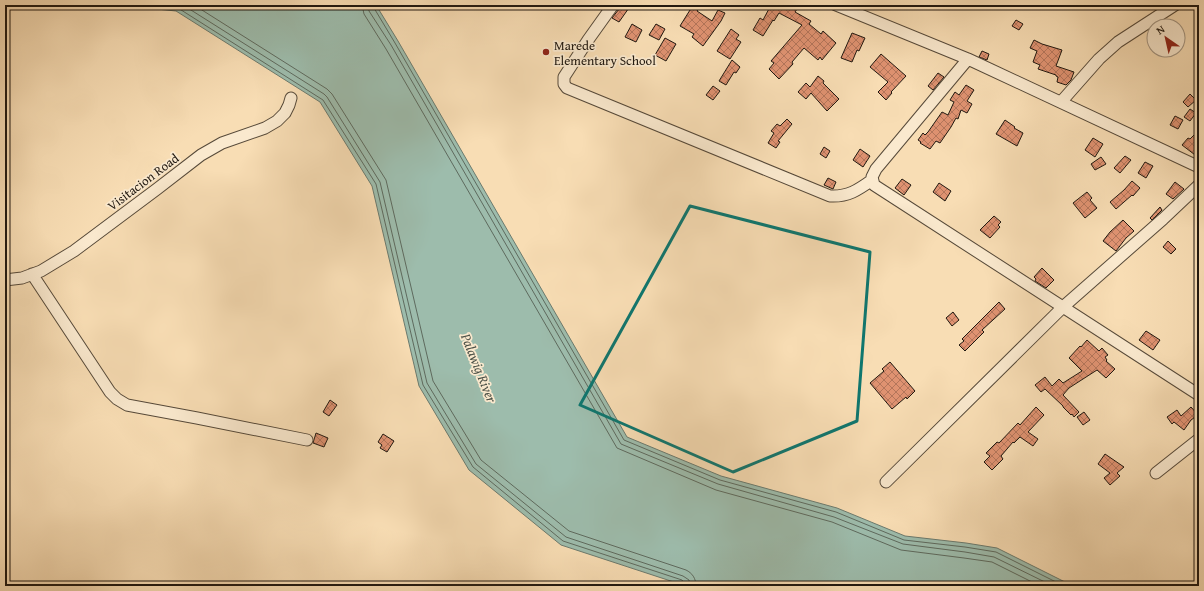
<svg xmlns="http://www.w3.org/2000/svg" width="1204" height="591" viewBox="0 0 1204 591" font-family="'Gentium Book Plus',serif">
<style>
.water{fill:#9dbcac;stroke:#6b7a6e}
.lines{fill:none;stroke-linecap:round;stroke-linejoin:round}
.shore{stroke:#5e6a5e;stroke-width:1}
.building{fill:url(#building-cross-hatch);stroke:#201810}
.minor-casing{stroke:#564939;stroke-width:13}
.minor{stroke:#fae9ce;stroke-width:11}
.marked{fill:none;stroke:#0f766e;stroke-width:3;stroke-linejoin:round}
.poi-dot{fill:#8f2418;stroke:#fae9ce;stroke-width:1.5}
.labels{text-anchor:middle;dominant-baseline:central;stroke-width:3.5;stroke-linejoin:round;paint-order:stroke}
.poi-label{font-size:13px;fill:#201810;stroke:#fae9ce;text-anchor:start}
.street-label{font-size:13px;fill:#201810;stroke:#fae9ce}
.water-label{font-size:14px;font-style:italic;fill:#4c5147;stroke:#fae9ce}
</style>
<defs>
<pattern id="building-cross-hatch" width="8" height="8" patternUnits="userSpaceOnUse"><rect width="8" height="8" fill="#df9271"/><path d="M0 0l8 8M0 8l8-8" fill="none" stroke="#b4765b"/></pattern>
</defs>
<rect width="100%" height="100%" fill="#f8ddb4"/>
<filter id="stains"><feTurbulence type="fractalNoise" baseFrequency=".005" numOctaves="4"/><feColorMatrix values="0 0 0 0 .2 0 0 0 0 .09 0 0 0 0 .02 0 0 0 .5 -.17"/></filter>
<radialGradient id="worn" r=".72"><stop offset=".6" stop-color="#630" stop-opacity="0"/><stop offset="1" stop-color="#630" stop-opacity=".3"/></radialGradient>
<path class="water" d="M118,5h258l22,36 229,396 94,39 116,32 68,28 61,7 31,5 76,38h-387l-125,-41 -92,-75 -50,-84 -47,-200 -52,-84 -144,-91z"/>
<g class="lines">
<path class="shore" d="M156,5l22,3 145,92 53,84 47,201 50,82 90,74 119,39 2,3 1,3
M183,5l141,89 3,3 53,85 47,201 49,81 90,73 117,39 6,4 1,6
M194,5l133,84 5,5 54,86 47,201 48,79 88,71 117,39c6,3 10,8 10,16
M362,5l2,9 22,35 231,399 99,42 116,32 69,28 63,8 28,4 48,24
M368,5l1,6 22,34 230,399 97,40 116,33 69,27 62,8 29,5 59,29
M373,5l1,3 21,35 229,397 96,40 116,32 68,28 61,7 31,5 68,34"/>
</g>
<path class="building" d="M620,5h11l-12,17 -7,-4 7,-9z
M683,5h18l-4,6 15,10 6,-11 7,3 -4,8 -18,25 -11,-9 2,-3 -14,-8 10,-16z
M771,5h18l8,4 -2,3 16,9 -2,3 12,10 2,-3 13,12 -14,17 -2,-3 -2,3 -14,-12 -12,14 1,2 -14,15 -10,-10 5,-6 -3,-2 31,-36 -23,-12 -5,8 -1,-1 -10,16 -10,-6 7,-12 3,2z
M1016,20l7,4 -4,6 -7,-4z
M632,24l10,6 -6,12 -11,-5z
M656,24l9,5 -6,11 -10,-5z
M731,29l8,6 -3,4 5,3 -11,17 -13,-8z
M852,33l13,5 -6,13 -2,-1 -5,12 -11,-4z
M665,38l11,6 -10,17 -11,-6z
M1034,40l8,4 20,6 -6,16 18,6 -3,8 -5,5 -9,-3 1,-5 -2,-1v-1l-18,-6 2,-4 -7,-3 4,-11 -7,-3z
M982,51l7,3 -2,6 -8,-3z
M881,54l25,22 -15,16 1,1 -6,7 -8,-8 10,-10 -18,-15z
M732,60l8,7 -4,6 -2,-1 -8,13 -7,-4z
M938,73l6,4 -11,13 -5,-4z
M818,76l6,5 -1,2 16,16 -12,12 -16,-18 -5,6 -8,-7 8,-9 4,4z
M966,85l8,5 -7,11 5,3 -5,9 -6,-3 -3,9 -2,-1 -5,9 -11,16 -4,-2 -6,8 -10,-6 1,-1 -3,-2 5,-7 2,2 3,-3 14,-20 6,3 6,-13 -4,-2 5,-8 4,3z
M713,86l7,5 -7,9 -7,-5z
M1190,94l6,6 -8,7 -5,-5z
M1190,109l6,4 -6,8 -6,-4z
M1175,116l8,4 -5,9 -8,-4z
M787,119l5,5 -14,17 2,1 -4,6 -8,-5 6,-10 -3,-2 6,-7 3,2z
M1005,120l10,7 -1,1 9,5 -6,13 -21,-12z
M1199,130v28l-17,-13 6,-7 2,1z
M1093,138l10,6 -8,13 -10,-7z
M824,147l6,4 -4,7 -6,-4z
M860,149l10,7 -7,11 -10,-7z
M1125,156l6,4 -11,13 -6,-5z
M1101,157l5,7 -11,6 -4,-6z
M1145,162l8,4 -7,12 -8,-5z
M828,178l8,4 -3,7 -9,-4z
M902,179l9,6 -7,10 -9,-7z
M1132,181l8,7 -7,8 -1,-1 -16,14 -6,-7 14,-12z
M1175,182l9,7 -11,10 -7,-5z
M939,183l12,8 -6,10 -12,-9z
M1087,192l5,6 -2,2 7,8 -12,10 -12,-15z
M1160,207l2,3 -10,10 -2,-2z
M994,216l7,6 -3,3 2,2 -10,11 -10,-8z
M1123,220l11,11 -8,7 -10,13 -13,-10 7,-9z
M1168,241l8,8 -5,5 -8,-7z
M1042,268l12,12 -8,8 -11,-7 1,-2 -2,-2z
M999,302l6,7 -23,21 2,2 -19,19 -6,-6 5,-4 -2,-2z
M953,312l6,8 -7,6 -6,-8z
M1146,331l14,9 -7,10 -14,-10z
M1087,340l12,11 3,-3 6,7 -3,2 2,3 -1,1 9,8 -9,9 -9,-8 -28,18 -6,7 16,17 -5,5 -2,-3 -1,1 -8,-8v-1l-18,-17 -4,3 -6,-7 10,-8 7,9 7,-7 4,4 19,-12 -13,-13 11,-12 1,1z
M890,362l25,29 -8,8 -1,-2 -14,12 -22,-26 14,-12 -2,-2z
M330,400l7,5 -8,11 -6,-4z
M1036,407l8,8 -16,17 10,7 -5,7 -13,-9 -6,6 -1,-1 -12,14 2,3 -11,11 -8,-8 6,-6 -4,-3 11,-11 2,1 19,-20 2,2z
M1191,407l7,8 -7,5 -7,10 -10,-8 -2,2 -5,-7 10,-7 4,6z
M1084,412l6,8 -7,5 -6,-8z
M316,433l12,5 -4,9 -11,-4z
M383,434l11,7 -7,11 -7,-4 2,-3 -4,-3z
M1105,454l19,13 -7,6 3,3 -10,9 -6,-7 6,-5 -12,-9z"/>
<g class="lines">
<g class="minor-casing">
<path id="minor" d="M613,5l-25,35 -24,37v7l3,4 263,108c18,1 28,-6 42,-16
M836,5l132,54 231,108
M968,59l-92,110 -4,8 2,8 325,210
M1061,102l38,-43 19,-17 57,-37
M32,274l78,118 7,7 10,6 70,13 110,22
M5,280l17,-2 19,-7 33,-20 83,-62 44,-34 21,-12 43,-15 12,-7 8,-8 4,-8 2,-7
M1156,473l43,-34
M886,482l177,-175 100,-88 36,-34"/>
</g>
<use href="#minor" class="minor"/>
</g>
<path class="marked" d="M690,206l180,46 -13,169 -124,51 -153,-67z"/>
<circle class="poi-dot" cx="546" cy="52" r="4"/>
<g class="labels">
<g class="poi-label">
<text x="554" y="45">Marede<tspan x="554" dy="15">Elementary School</tspan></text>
</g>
<g class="street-label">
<text transform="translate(143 182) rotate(-37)">Visitacion Road</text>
</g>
<g class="water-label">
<text transform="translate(479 368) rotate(68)">Palawig River</text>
</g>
</g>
<rect width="1204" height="591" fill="none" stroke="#f8ddb4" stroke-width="20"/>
<rect x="6" y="6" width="1192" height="579" fill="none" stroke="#201810" stroke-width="2"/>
<rect x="10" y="10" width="1184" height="571" fill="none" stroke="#201810"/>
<g transform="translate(1166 38) rotate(326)"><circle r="19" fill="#fae9ce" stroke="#a39582"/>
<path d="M0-3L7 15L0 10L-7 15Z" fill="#8f2418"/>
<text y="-6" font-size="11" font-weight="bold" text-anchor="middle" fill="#201810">N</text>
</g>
<rect width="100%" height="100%" filter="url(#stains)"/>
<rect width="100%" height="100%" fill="url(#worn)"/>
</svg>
